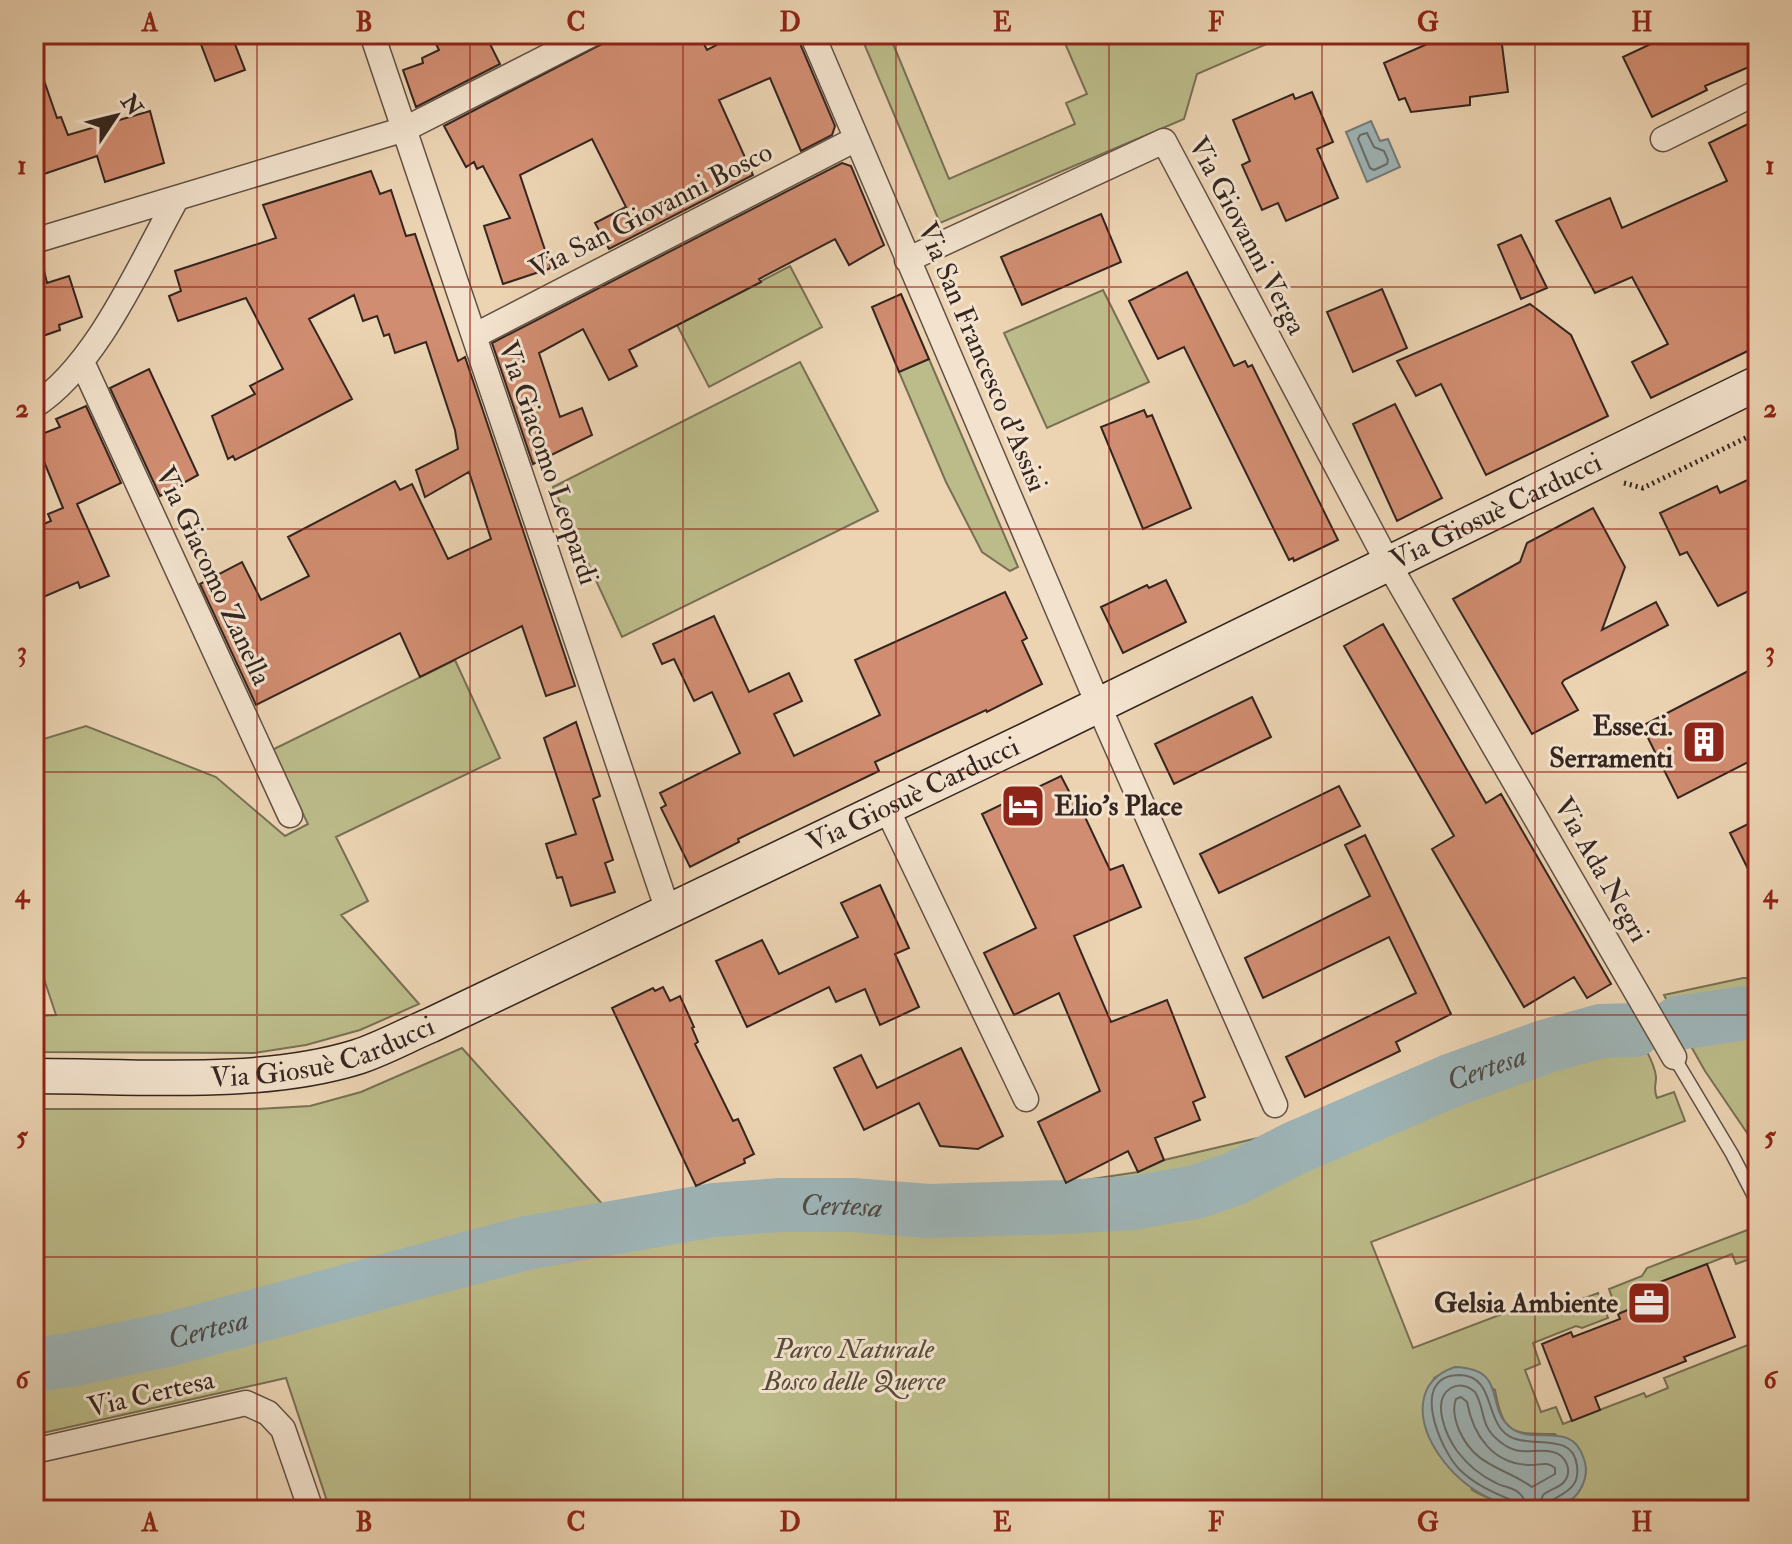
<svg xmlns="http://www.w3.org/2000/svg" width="1792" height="1544" viewBox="0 0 1792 1544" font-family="'IM FELL Double Pica',serif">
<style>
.green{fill:#bcbc8a;stroke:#787055;stroke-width:2;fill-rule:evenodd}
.water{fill:#9eb5b8;stroke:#737b7b;stroke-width:2}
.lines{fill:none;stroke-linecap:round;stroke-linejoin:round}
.shore{stroke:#686d6c;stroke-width:2}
.river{stroke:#9eb5b8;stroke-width:54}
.building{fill:#d18d71;stroke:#332520;stroke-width:2}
.lane-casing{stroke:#615145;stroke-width:15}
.street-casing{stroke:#615145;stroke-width:27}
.secondary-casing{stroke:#332520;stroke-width:37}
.path{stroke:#332520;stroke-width:5;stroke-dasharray:2 4;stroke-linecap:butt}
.lane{stroke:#f3e3ce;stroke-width:12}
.street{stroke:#f3e3ce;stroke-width:24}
.secondary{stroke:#f3e3ce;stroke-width:34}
.grid{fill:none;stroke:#8f2418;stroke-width:2;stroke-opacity:0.55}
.labels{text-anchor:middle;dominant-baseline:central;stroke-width:6;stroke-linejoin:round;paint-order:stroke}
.street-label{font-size:28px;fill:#332520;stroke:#f3e3ce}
.poi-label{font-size:28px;font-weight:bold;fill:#332520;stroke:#f3e3ce;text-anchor:end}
.park-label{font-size:28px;font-style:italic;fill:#554b3a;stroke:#f3e3ce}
.water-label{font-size:30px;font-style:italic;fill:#4e4946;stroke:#f3e3ce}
.neatline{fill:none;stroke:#8f2418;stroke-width:3}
.grid-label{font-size:26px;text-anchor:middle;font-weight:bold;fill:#8f2418}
</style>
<rect width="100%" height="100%" fill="#ecd4b3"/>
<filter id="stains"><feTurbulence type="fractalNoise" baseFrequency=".0025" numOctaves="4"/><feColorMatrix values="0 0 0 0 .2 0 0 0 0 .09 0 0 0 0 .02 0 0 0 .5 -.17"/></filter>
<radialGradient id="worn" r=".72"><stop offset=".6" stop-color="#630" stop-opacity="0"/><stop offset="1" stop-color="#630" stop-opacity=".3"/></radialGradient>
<path class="green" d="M860,34h29l60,145 126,-55 -9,-21 21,-9 -26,-60h229l-93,40 -13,45 -244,104z
M790,266l32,61 -113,60 -32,-62z
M1103,290l46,92 -102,46 -43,-95z
M929,359l89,208 -8,4 -28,-19 -36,-70 -47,-110z
M800,362l78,149 -256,126 -69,-150z
M455,660l45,98 -164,79 32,64 -27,14 78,89 -59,26 -54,15 -52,8 -220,-1v-36l22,-1 -22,-66v-207l52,-16 130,51 69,59 23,-12 -36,-74z
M1743,978h15v19h-31l-56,12 -7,-14z
M1741,1032l17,2v115l-53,-78 -17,-30z
M1643,1044c5,10 12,21 13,33 0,9 -3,12 1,21l17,-6 11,29 -314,121 42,106 131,-50 17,9 37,-14 10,25 -26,10 -6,-2 -43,17 7,21 -15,6 16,42 15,-5 7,17 81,-31 2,4 22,-9 -4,-10 94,-37v150l-19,19h-1409l-44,-132 -252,57v-53l127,-27 318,-83 159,-38 93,-13 112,-3 59,9 110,4 107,-6 62,-7 47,-13 73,-38 222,-97 56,-18 32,-1zM1455,1367l40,23c8,46 19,44 60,44l31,35c-5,59 -80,41 -114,21l-38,-112z
M462,1048l142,158 -41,9 -294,81 -235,47v-234h223l53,-3 51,-14z
M1304,1119c-35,21 -86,58 -126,65 -36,6 -75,0 -112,-1l72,-11 26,-12 98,-23z
M1758,1226v30l-22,8 -4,-10 -79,31 4,13 -39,16 -9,-25 33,-13 5,-8z"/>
<path class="water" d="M1371,121l9,20 8,-2 12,28 -33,15 -21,-50z
M1455,1367c54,2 29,40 56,61 23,18 61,-9 73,31 3,9 2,20 -3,29 -6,12 -17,17 -29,19 -92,19 -178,-113 -97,-140z"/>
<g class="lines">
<path class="shore" d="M1367,133l7,14 10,4 4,9 -1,4 -13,6 -4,-2 -12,-29 2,-4z
M1461,1397l6,5c6,33 26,63 64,63 10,0 16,-4 24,3v6l-23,13c-28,-20 -57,-20 -73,-57 -4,-10 -7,-21 -3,-31z
M1516,1510l-5,-10c-19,-8 -37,-16 -52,-31 -19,-20 -51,-94 1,-94 34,1 25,42 46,59 21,17 67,-5 71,32 3,21 -11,26 -26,35l-3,9
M1526,1510c0,-7 -1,-12 -7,-17 -6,-6 -16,-6 -23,-10 -15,-7 -29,-19 -39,-32 -10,-14 -27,-51 -6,-63 9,-5 17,-2 24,4 11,18 4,33 24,49 22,18 33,6 54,11 13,3 20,19 11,30 -5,6 -14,7 -21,13l-5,15"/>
<g class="river">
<path d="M1678,1023l80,-12"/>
<path id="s1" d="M34,1365l41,-6 96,-20 355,-96 188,-33 67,-5h72l75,6 135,-4 69,-4 64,-11 38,-13 61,-31 155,-67 97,-35 54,-15 34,-1"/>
</g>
</g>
<path class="building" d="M197,34h34l14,36 -30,11z
M431,34h54l15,30 -84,43 -13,-37 20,-7 -1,-5 17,-8z
M621,34h78l8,16 31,-16h58l39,92 -3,9 -31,16 -31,-73 -51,22 34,75 -144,74 -14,-26 31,-16 -34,-68 -72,36 31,93 -48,16 -19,-58 26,-8 -27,-52 -6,3 -3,-7 -8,5 -22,-41z
M1480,34l1,7 20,-4 7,55 -38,5v8l-59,7 -6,-14 -6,2 -15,-37 50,-22z
M1672,34h79l7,14v15l-53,23 2,4 -55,27 -29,-60z
M38,63l19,55 4,-1 7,18 82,-24 14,52 -59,19 -8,-26 -53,18 -5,-13 -5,2v-99z
M1312,92l21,50 -16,7 21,49 -52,23 -8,-18 -16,7 -20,-45 8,-4 -17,-41 60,-26 2,5z
M1758,119v227l-107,52 -19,-36 36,-18 -36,-67 -37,16 -39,-72 54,-23 12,30 105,-47 -18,-38z
M842,163l9,3 33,79 -35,20 -14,-26 -76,40 2,3 -132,68 8,16 -28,14 -26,-51 -44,24 21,64 22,-9 10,27 -59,29 -41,-121z
M371,171l9,23 11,-4 15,46 9,-2 43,127 7,-4 110,329 -29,10 -24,-70 -102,51 -20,-44 -144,72 -56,-121 42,-22 19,38 48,-24 -21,-39 107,-56 5,9 12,-6 36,75 43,-20 -22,-67 -44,25 -9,-27 42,-21 -3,-19 -29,-88 -31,11 -6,-19 -5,2 -7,-20 -14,5 -9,-26 -45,24 43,80 -117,61 -2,-4 -5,3 -16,-43 43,-22 -5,-8 33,-17 -37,-71 -68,23 -9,-25 12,-5 -6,-20 101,-33 -13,-33z
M1101,214l20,48 -99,43 -21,-48z
M1521,235l26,53 -26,11 -23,-54z
M42,262l5,21 22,-7 13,41 -23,8 1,5 -26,9v-76z
M1187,272l47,94 11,-5 3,6 4,-2 86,175 -44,21 -1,-3 -4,2 -105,-213 -26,12 -29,-58z
M1382,289l25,59 -54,24 -26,-60z
M901,294l28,65 -30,13 -27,-65z
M1530,304l41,31 37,81 -122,59 -45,-91 -25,12 -19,-35z
M149,369l49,106 -38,21 -50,-108z
M1395,404l47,94 -45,23 -44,-97z
M86,406l35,77 -44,21 32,72 -29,12 -2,-6 -44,19v-73l17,-7 -3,-7 15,-6 -29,-71 26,-10 -4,-8z
M1144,410l3,7 5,-2 39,93 -48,21 -42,-102z
M1758,475v93l-8,4 7,15 -39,19 -31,-54 -7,3 -20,-42 57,-27 3,7z
M1593,508l32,59 -23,63 54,-28 12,23 -104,55 -2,3 16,27 -46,24 -79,-135 67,-37 7,-19z
M1166,580l20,42 -63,31 -22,-46 46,-22 2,3z
M1005,592l22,46 -5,3 20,43 -55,28 -1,-2 -111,52 4,9 -141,68 1,3 -49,25 -29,-59 5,-3 -6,-12 80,-40 -28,-61 -18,9 -20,-42 -12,5 -9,-20 61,-28 35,76 40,-19 13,28 -28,13 20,42 86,-41 -25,-55z
M1383,624l103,179 15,-9 110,190 -24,14 -13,-21 -50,30 -92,-158 22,-13 -110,-190z
M1758,666v91l-80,41 -36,-72z
M1252,697l19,40 -97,47 -19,-40z
M576,722l24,74 -7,3 20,61 -8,3 10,29 -44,14 -9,-29 -5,1 -11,-34 30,-10 -32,-96z
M1061,776l13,25 3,-1 33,70 13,-5 18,42 -67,29 37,86 56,-22 38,97 -12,5 7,18 -45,18 9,22 -26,12 -10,-21 -62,32 -28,-61 62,-31 -41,-98 -45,22 -30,-62 52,-25 -54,-114z
M1339,786l21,40 -141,67 -19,-39z
M1758,819v70l-28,-56z
M1365,835l86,179 -55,28 4,9 -95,46 -19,-40 130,-64 -27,-56 -126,61 -18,-40 125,-62 -25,-51z
M880,885l29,63 -14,6 24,53 -39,18 -15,-36 -29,13 -7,-15 -82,40 -31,-66 46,-21 17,34 79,-37 -17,-34z
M663,987l7,14 10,-5 14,31 -2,1 6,14 -3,2 38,77 5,-2 16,35 -10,5 1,4 -49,23 -84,-178 41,-20 2,3z
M961,1048l42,88 -25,13 -38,-3 -21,-43 -55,27 -30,-62 27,-13 16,33z
M1707,1264l28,73 -51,20 2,4 -91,36 5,13 -28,11 -30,-77 29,-12 2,5 47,-18 -2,-5 39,-16 -5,-13z"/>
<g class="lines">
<g class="lane-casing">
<path id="lane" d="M1674,1057l58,97 26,50"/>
</g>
<g class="street-casing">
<path id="street" d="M372,34l296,877
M812,34l295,691 168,380
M1663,139l95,-47
M34,241l371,-112 187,-95
M907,260l257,-119 224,422 286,494
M474,336l382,-197
M82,362l208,453
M34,406c63,-40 106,-142 143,-208
M886,807l140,292
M34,1451l212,-48 22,10 15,16 28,81"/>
</g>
<g class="secondary-casing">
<g id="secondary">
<path id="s2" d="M34,1076c103,0 226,11 323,-19 25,-8 50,-22 74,-32l596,-285 731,-357"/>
</g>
</g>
<path class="path" d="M1624,483l19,5 115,-56
M1748,1510l10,-10"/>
<use href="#lane" class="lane"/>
<use href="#street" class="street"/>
<use href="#secondary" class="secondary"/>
</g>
<path class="grid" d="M257,34v1476M470,34v1476M683,34v1476M896,34v1476M1109,34v1476M1322,34v1476M1535,34v1476M34,287h1724M34,529h1724M34,772h1724M34,1015h1724M34,1257h1724"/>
<defs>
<g id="building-square" transform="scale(2.3)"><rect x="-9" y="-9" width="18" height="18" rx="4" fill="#8f2418" stroke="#f3e3ce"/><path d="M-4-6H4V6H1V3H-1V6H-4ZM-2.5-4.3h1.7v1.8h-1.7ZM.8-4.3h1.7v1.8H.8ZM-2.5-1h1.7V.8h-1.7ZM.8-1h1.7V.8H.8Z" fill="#fff"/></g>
<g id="hotel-square" transform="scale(2.3)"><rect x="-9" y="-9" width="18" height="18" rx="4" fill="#8f2418" stroke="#f3e3ce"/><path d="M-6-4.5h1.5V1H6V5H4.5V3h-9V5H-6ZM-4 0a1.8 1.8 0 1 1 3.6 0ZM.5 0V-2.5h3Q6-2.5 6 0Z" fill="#fff"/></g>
<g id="office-square" transform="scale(2.3)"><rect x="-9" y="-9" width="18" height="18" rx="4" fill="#8f2418" stroke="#f3e3ce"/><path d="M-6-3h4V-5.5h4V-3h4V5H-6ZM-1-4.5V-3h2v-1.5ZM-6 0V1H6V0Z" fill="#fff"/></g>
</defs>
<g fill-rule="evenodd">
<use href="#building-square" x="1704" y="742"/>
<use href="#hotel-square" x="1023" y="806"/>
<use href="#office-square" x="1649" y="1303"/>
</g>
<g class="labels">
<g class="street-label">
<text transform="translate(651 211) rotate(-27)">Via San Giovanni Bosco</text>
<text transform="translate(1247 236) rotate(62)">Via Giovanni Verga</text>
<text transform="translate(982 357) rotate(67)">Via San Francesco d'Assisi</text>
<text transform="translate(548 463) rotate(71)">Via Giacomo Leopardi</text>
<text stroke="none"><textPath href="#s2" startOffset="1588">Via Giosuè Carducci</textPath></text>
<text transform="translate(213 576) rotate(65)">Via Giacomo Zanella</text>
<text stroke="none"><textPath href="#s2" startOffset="940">Via Giosuè Carducci</textPath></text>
<text transform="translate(1601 870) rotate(60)">Via Ada Negri</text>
<text stroke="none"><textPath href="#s2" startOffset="292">Via Giosuè Carducci</textPath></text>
<text transform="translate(151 1394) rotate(-13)">Via Certesa</text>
</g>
<g class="poi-label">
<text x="1673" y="726">Esse.ci.<tspan x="1673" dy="32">Serramenti</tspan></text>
<text x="1054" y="806" text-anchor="start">Elio's Place</text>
<text x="1618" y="1303">Gelsia Ambiente</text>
</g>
<g class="park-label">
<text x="854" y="1349">Parco Naturale<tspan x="854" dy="32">Bosco delle Querce</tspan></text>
</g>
<g class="water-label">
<text stroke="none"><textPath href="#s1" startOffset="1498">Certesa</textPath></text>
<text stroke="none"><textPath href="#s1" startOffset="826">Certesa</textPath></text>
<text stroke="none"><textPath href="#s1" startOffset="178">Certesa</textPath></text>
</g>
</g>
<rect width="1792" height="1544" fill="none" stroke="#ecd4b3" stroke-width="88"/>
<g transform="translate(116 116) rotate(55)" stroke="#f3e3ce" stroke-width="6" paint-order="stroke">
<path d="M0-6L14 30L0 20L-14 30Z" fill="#332520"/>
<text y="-12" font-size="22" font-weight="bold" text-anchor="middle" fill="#332520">N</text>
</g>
<rect x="44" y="44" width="1704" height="1456" class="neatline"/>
<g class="grid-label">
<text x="150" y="31">A</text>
<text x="364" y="31">B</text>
<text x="576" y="31">C</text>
<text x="790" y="31">D</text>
<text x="1002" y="31">E</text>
<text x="1216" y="31">F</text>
<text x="1428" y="31">G</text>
<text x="1642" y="31">H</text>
<text x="22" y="174">1</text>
<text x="1770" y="174">1</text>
<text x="22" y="417">2</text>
<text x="1770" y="417">2</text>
<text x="22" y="660">3</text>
<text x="1770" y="660">3</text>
<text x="22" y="902">4</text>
<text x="1770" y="902">4</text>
<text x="22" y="1145">5</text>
<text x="1770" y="1145">5</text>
<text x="22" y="1388">6</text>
<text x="1770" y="1388">6</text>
<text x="150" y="1531">A</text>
<text x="364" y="1531">B</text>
<text x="576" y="1531">C</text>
<text x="790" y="1531">D</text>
<text x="1002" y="1531">E</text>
<text x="1216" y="1531">F</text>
<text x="1428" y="1531">G</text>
<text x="1642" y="1531">H</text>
</g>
<rect width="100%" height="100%" filter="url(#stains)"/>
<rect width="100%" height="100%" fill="url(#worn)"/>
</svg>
